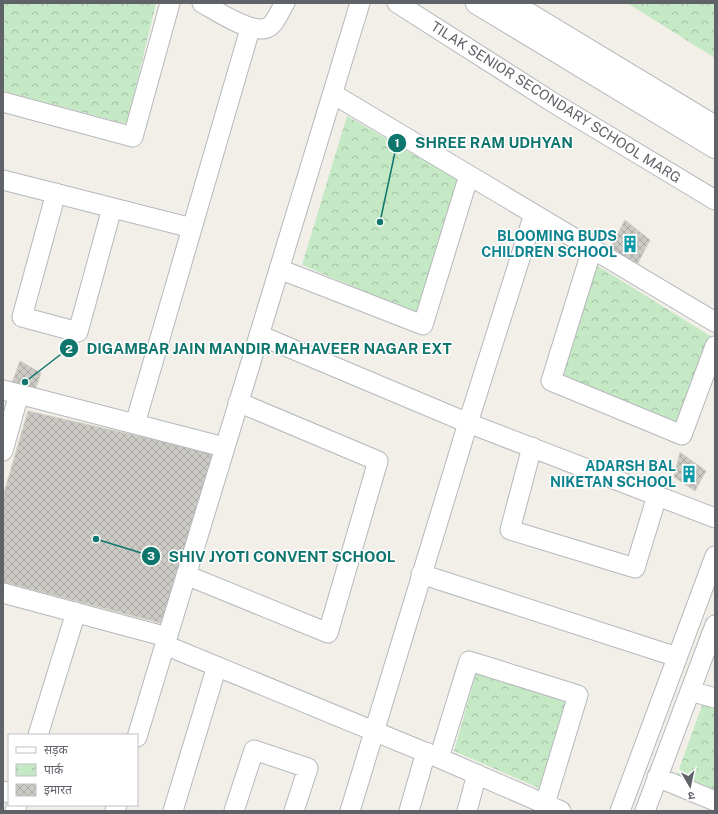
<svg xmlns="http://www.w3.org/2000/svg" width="718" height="814" viewBox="0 0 718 814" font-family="'Public Sans','Noto Sans Devanagari',sans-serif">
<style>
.park{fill:url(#park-crowns)}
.building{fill:url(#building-cross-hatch);stroke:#d6d1c6}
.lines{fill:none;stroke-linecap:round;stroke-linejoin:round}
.minor-casing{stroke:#b5b8bc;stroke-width:21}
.tertiary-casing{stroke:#b5b8bc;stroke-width:24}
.minor{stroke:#fff;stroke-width:19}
.tertiary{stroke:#fff;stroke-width:22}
.labels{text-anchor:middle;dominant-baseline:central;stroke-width:3;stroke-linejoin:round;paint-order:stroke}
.street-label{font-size:14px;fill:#5f6368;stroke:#fff}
.culture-label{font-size:14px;font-weight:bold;fill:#0d838f;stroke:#fff;text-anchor:end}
.leader{fill:none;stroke:#0f766e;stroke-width:1.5}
.callout-dot{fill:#0f766e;stroke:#fff;stroke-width:1.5}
.mark-label{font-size:12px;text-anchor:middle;font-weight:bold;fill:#fff}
.callout-label{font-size:15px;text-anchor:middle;font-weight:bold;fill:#0f766e;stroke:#fff;stroke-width:3;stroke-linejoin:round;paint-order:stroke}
</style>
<defs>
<pattern id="park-crowns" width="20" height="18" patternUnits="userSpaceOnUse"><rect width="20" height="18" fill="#c5e8c5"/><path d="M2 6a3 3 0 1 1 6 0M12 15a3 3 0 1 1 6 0" fill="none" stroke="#a3c0a4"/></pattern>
<pattern id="building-cross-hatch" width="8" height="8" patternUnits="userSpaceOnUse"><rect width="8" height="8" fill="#cccac5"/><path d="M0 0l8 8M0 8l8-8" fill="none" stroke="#a9a8a4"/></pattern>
</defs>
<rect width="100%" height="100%" fill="#f1efe8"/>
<path class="park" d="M3,3h153l-29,121 -124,-33z
M627,3h88v55z
M347,116l111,64 -42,133 -114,-48z
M593,263l119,74 -33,88 -121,-47z
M476,673l92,30 -29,85 -85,-37z
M703,703l12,3v84l-38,-15z"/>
<path class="building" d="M625,220l25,20 -13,25 -27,-17z
M20,361l21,12 -7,21 -25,-3z
M28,411l185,42 -49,171 -161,-42v-86z
M680,452l26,19 -11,20 -21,-14z"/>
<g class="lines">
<g class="minor-casing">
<path id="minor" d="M202,3c15,8 48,31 65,25 8,-3 13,-18 18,-25
M397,3l160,102 158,95
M333,94l382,228
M3,102l130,35 37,-134
M3,180l189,48
M56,193l-34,124 56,15 34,-124
M592,249l-41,132 131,54 33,-89
M279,269l144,56 46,-150
M259,335l209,88 247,95
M3,390l221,57
M135,424l115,-395
M532,447l-22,83 125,38 22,-72
M3,451l16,-57
M421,574l256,83
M186,575l142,58 50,-172 -140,-59
M3,593l164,44
M165,645l274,113 122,53
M690,691l25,7
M38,735l38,-123
M137,737l223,-734
M439,758l30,-97 109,34 -33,109
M657,777l58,24
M3,791l6,2
M15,811l2,-6
M115,811l2,-6
M173,811l44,-145
M234,811l20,-61 54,18 -14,43
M350,811l118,-388 66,-209
M409,811l17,-59
M467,811l10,-37
M620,811l95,-255
M645,811l70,-186"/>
</g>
<g class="tertiary-casing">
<path id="tertiary" d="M477,3l238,144
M510,3l205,124"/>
</g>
<use href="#minor" class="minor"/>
<use href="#tertiary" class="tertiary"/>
</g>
<defs>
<g id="building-bare" transform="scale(1.38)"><path d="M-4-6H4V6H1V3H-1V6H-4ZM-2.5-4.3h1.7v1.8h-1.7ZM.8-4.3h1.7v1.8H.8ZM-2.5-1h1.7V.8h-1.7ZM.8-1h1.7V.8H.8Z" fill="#0f9aa8" stroke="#fff" stroke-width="2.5" paint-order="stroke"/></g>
</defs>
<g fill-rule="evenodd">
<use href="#building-bare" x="630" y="244"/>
<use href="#building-bare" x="689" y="474"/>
</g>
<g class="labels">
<g class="street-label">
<text transform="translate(556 102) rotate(32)">TILAK SENIOR SECONDARY SCHOOL MARG</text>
</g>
<g class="culture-label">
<text x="617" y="236">BLOOMING BUDS<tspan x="617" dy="16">CHILDREN SCHOOL</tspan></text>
<text x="676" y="466">ADARSH BAL<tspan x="676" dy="16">NIKETAN SCHOOL</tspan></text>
</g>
</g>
<path class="leader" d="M380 222L397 143M25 382L69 348M96 539L151 556"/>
<g class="callout-dot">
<circle cx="380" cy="222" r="4"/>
<circle cx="25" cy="382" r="4"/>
<circle cx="96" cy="539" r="4"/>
<circle cx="397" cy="143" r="10"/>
<circle cx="69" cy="348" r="10"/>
<circle cx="151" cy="556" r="10"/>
</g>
<g class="mark-label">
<text x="397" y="147">1</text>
<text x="69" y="353">2</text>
<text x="151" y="560">3</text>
</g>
<g class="callout-label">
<text x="494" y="148">SHREE RAM UDHYAN</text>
<text x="269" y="354">DIGAMBAR JAIN MANDIR MAHAVEER NAGAR EXT</text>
<text x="282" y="562">SHIV JYOTI CONVENT SCHOOL</text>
</g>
<rect width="718" height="814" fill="none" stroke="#5f6368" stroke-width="8"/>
<rect x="8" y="734" width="130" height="72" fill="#ffffff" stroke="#bfc1c3"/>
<rect x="16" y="747" width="20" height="6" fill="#ffffff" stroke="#bfc1c3"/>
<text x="44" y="754" font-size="12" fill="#5f6368">सड़क</text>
<rect x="16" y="764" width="20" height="12" fill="url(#park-crowns)" stroke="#bfc1c3"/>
<text x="44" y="774" font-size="12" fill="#5f6368">पार्क</text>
<rect x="16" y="784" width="20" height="12" fill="url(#building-cross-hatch)" stroke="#bfc1c3"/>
<text x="44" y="794" font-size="12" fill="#5f6368">इमारत</text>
<g transform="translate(690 786) rotate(171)" stroke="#ffffff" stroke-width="3" paint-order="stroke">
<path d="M0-3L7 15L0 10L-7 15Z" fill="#5f6368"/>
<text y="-6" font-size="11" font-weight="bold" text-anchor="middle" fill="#5f6368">उ</text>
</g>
</svg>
